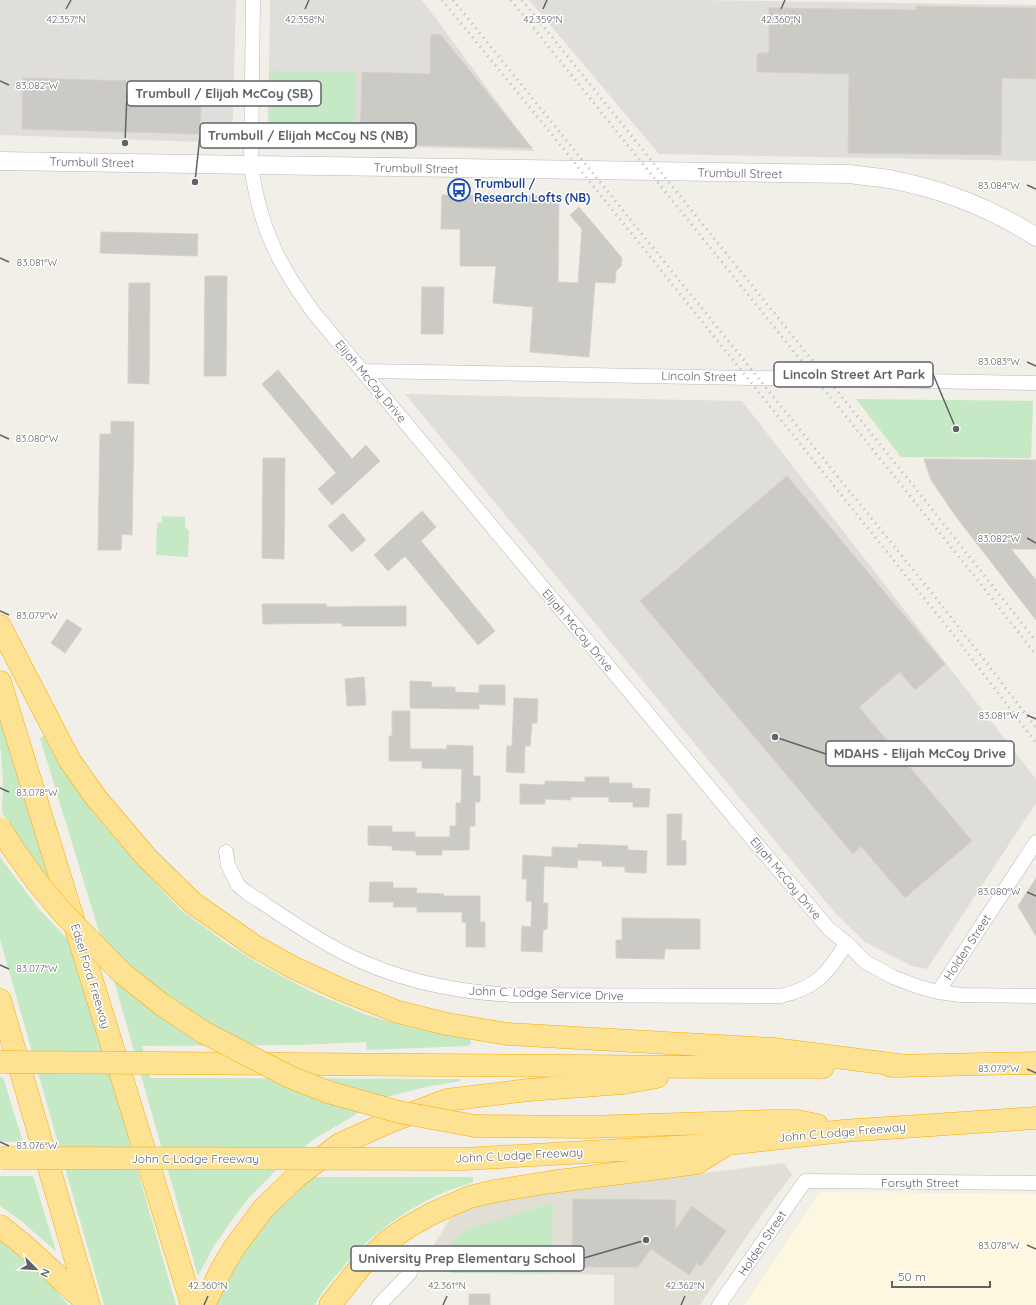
<svg xmlns="http://www.w3.org/2000/svg" width="1036" height="1305" viewBox="0 0 1036 1305" font-family="Quicksand,sans-serif">
<style>
.commercial{fill:#fef7e0}
.industrial{fill:#e0deda}
.education{fill:#e1ded6}
.green{fill:#c5e8c5}
.building{fill:#cccac5;stroke:#d6d1c6}
.lines{fill:none;stroke-linecap:round;stroke-linejoin:round}
.minor-casing{stroke:#b5b8bc;stroke-width:15}
.tertiary-casing{stroke:#b5b8bc;stroke-width:19}
.motorway-casing{stroke:#f9ab00;stroke-width:23}
.minor{stroke:#fff;stroke-width:14}
.tertiary{stroke:#fff;stroke-width:18}
.motorway{stroke:#fde293;stroke-width:22}
.rail{stroke:#b6b7b8;stroke-width:3;stroke-dasharray:1 5;stroke-linecap:butt}
.motorway-bridge-casing{stroke:#f9ab00;stroke-width:23;stroke-linecap:butt}
.motorway-bridge{stroke:#fde293;stroke-width:22}
.ticks{fill:none;stroke:#5f6368;stroke-width:1.5}
.labels{text-anchor:middle;dominant-baseline:central;stroke-width:3;stroke-linejoin:round;paint-order:stroke}
.street-label{font-size:12px;fill:#5f6368;stroke:#fff}
.transit-label{font-size:12px;font-weight:bold;fill:#164399;stroke:#fff;text-anchor:start}
.ticks-label{font-size:10px;text-anchor:middle;fill:#5f6368;stroke:#fff;stroke-width:3;stroke-linejoin:round;paint-order:stroke}
.leader{fill:none;stroke:#5f6368;stroke-width:1.5}
.callout-dot{fill:#5f6368;stroke:#fff;stroke-width:1.5}
.callout{fill:#fff;stroke:#5f6368;stroke-width:1.5}
.callout-label{font-size:13px;text-anchor:middle;font-weight:bold;fill:#5f6368}
</style>
<rect width="100%" height="100%" fill="#f1efe8"/>
<path class="commercial" d="M821,1192l215,2v111h-292z"/>
<path class="industrial" d="M0,0h236l-4,143 -232,-8z
M270,0h152l112,151 -179,-6 -87,-1z
M529,0h167l340,5v156l-377,-7z
M405,394l337,7 294,378v24l-109,166 -15,-3 -47,-24 -30,-29z"/>
<path class="education" d="M784,1163l8,12 -30,39 -62,91h-86v-30l-189,-4 10,-28 15,-24 13,-7 23,-9 34,-7z"/>
<path class="green" d="M269,71l87,1 -1,73 -87,-1z
M856,399l177,2 -2,57 -130,-1z
M162,516l23,1v10l4,4 -1,26 -32,-2 1,-32h5z
M0,718l28,88 22,75 -13,-16 -35,-52 1,-34 -3,-36z
M44,736l28,47 21,30 38,44 50,53 48,35 34,21 49,26 55,23 45,13 56,11 3,2 -1,4 -3,1 -100,4 -1,-8 -68,3 -156,1 8,32 311,1v2l-31,5 -44,11 -72,42 -37,30 -29,30 -19,25 -15,22 -16,30 -82,-289 -76,-249z
M0,857l39,52 35,37 102,359h-72l-104,-366z
M0,1077h3l20,65h-23z
M0,1176h33l23,75 -36,-31 -20,-14z
M306,1177h167v5c-8,3 -17,6 -26,9 -32,13 -63,35 -89,59 -6,6 -12,14 -18,21 -9,10 -19,22 -25,34h-101l30,-59z
M553,1203l-2,71 -101,-1c-1,-2 -4,-6 -4,-8 -4,-17 11,-28 22,-36z
M0,1241c25,19 50,39 68,64h-68z"/>
<path class="building" d="M916,6l120,2v71l-34,-1 -1,77 -153,-2 1,-79 -92,-2v-19h12v-45l147,2z
M431,34l10,1 91,113 -172,-4 2,-72 68,2z
M23,78l179,5 -2,51 -178,-5z
M442,195l117,1 -1,86 20,1 4,-54 -12,-14 9,-8 43,51 -1,8 -5,5 -1,12 -20,-1 -6,75 -59,-5 3,-45 -40,-4 3,-37h-36v-37h-19z
M101,232l97,2 -1,22 -97,-3z
M205,276h22l-1,100h-22z
M129,283h21l-1,101 -21,-1z
M422,287h22l-1,47h-22z
M278,370l74,89 14,-14 14,16 -48,44 -14,-16 18,-16 -74,-89z
M111,421l23,1 -2,113 -10,-1 -1,16h-23l2,-116h11z
M263,458h22l-1,101 -22,-1z
M924,459l112,1v89h-25l25,31v40l-79,-102 -26,-38z
M787,476l158,188 -30,26 -15,-18 -41,35 113,134 -67,57 -44,-52 -8,8 -213,-253z
M422,511l14,16 -15,14 74,90 -17,14 -73,-89 -17,15 -14,-16z
M343,513l23,27 -14,12 -24,-26z
M262,604h64l1,3 79,-1v20h-64v-3l-79,1z
M67,619l15,10 -17,24 -14,-10z
M364,677l2,28 -19,1 -2,-27z
M410,681l22,1 -1,5h24v5l24,1v-8h26v20l-26,-1v5l-69,-1z
M514,698l24,1 -1,24h-5l-2,23h-5l-1,27 -18,-1 1,-26h5z
M392,711h18v38h37v-4l26,1v30h7v26h-5v24h-5l-1,24h-27v5h-26v-4l-24,-1v-4l-24,-1v-19h24v6h23v5h35v-11h6v-23h5l1,-34 -40,-1v-7h-33v-25h3z
M585,777h24v6h23v5l18,1 -1,18h-16v-5h-24v-5h-38v3l-26,-1v5h-25v-20l25,1v-4l40,1z
M667,814h15l-1,26 5,1v24h-19z
M578,844l50,2v4l19,1 -1,22 -21,-1v-5l-23,-1v-5l-24,-1 -1,8 -33,-2 -1,37h5l-1,26 -4,1 -1,22 -21,-1 1,-25 9,1 1,-26h-6l1,-22h-5l1,-24 29,2v-10l26,1z
M1036,878v58l-18,-30z
M370,882h23v6h24l-1,5 28,1 -1,2h37v26h5v25h-19v-24l-4,-1v-10h-45v-5h-24l1,-5h-25z
M622,918l78,1v30h-35l-1,10 -48,-1v-18h6z
M573,1199l103,1 -1,30 17,-24 34,25 -25,35 -4,-3 -8,12 -38,-26 -13,18h-66z
M469,1294h21v11h-21z"/>
<g class="lines">
<g class="minor-casing">
<path id="minor" d="M253,0l-2,165c5,37 15,72 34,104 8,15 19,30 29,44l440,528 75,88 22,18 13,14 29,16 26,10 19,5 23,3 75,1
M363,371l673,12
M226,852l2,13 10,20 8,7c31,20 63,43 96,60 53,28 111,40 171,43l268,1c35,-8 47,-23 65,-52
M938,992l98,-150
M379,1305l31,-32
M719,1305l86,-124 231,2"/>
</g>
<g class="tertiary-casing">
<path id="tertiary" d="M0,161l850,13c13,2 26,3 39,5 53,10 102,29 147,58"/>
</g>
<g class="motorway-casing">
<path id="motorway" d="M0,626l70,135 27,38 50,59 46,45 60,42 39,22 50,23 56,22 49,12 60,10 267,15 132,17
M0,682l192,623
M0,1000l89,305
M156,1063l551,4h116
M891,1066l145,-3
M475,1126l113,1 182,-6h27l20,4
M464,1159l263,-15 116,-13 193,-13
M0,1226l25,20 63,58
M204,1305l17,-35 13,-22 29,-39 33,-32 44,-33 49,-22 58,-22 81,-10 95,-7 34,-6
M330,1305l31,-39 28,-26 19,-13 25,-14 37,-16 25,-6 56,-9 146,-19 30,-19"/>
</g>
<use href="#minor" class="minor"/>
<use href="#tertiary" class="tertiary"/>
<use href="#motorway" class="motorway"/>
<path class="rail" d="M442,0l120,147 398,496 76,100
M453,0l482,597 51,65 50,66
M511,0l465,578 60,77
M522,0l390,484 124,157"/>
<g class="motorway-bridge-casing">
<path id="motorway-bridge" d="M0,828l14,22 23,32 25,30 60,61 39,31 42,28 87,45 38,15 71,20 76,14
M0,1062l156,1
M1,1158l463,1"/>
</g>
<use href="#motorway-bridge" class="motorway-bridge"/>
</g>
<path class="ticks" d="M66,9l5,-9M305,9l4,-9M543,9l4,-9M781,9l4,-9M0,81l9,4M1027,185l9,4M0,258l9,4M1027,362l9,4M0,435l9,4M1027,538l9,5M0,611l9,4M1027,715l9,4M0,788l9,4M1027,892l9,4M0,965l9,4M1027,1069l9,4M0,1142l9,4M1027,1245l9,4M204,1305l4,-9M443,1305l4,-9M681,1305l4,-9"/>
<defs>
<g id="bus-ring" transform="scale(1.15)"><circle r="9.5" fill="#fff" stroke="#1a4fb4" stroke-width="1.5"/><path d="M-5-6H5V4H4V6H2V4H-2V6H-4V4H-5ZM-3.5-4V0h7V-4ZM-3.5 1.2v1.5H-2V1.2ZM2 1.2v1.5H3.5V1.2Z" fill="#1a4fb4"/></g>
</defs>
<g fill-rule="evenodd">
<use href="#bus-ring" x="459" y="190"/>
</g>
<g class="labels">
<g class="street-label">
<text transform="translate(92 162) rotate(1)">Trumbull Street</text>
<text transform="translate(416 168) rotate(1)">Trumbull Street</text>
<text transform="translate(740 173) rotate(1)">Trumbull Street</text>
<text transform="translate(699 376) rotate(1)">Lincoln Street</text>
<text transform="translate(371 381) rotate(50)">Elijah McCoy Drive</text>
<text transform="translate(578 630) rotate(50)">Elijah McCoy Drive</text>
<text transform="translate(786 878) rotate(50)">Elijah McCoy Drive</text>
<text transform="translate(967 947) rotate(-57)">Holden Street</text>
<text transform="translate(91 976) rotate(73)">Edsel Ford Freeway</text>
<text transform="translate(546 993) rotate(2)">John C. Lodge Service Drive</text>
<text transform="translate(842 1132) rotate(-5)">John C Lodge Freeway</text>
<text transform="translate(519 1155) rotate(-3)">John C Lodge Freeway</text>
<text x="195" y="1158">John C Lodge Freeway</text>
<text x="920" y="1182">Forsyth Street</text>
<text transform="translate(762 1243) rotate(-56)">Holden Street</text>
</g>
<g class="transit-label">
<text x="474" y="183">Trumbull /<tspan x="474" dy="14">Research Lofts (NB)</tspan></text>
</g>
</g>
<g class="ticks-label">
<text x="66" y="23">42.357°N</text>
<text x="305" y="23">42.358°N</text>
<text x="543" y="23">42.359°N</text>
<text x="781" y="23">42.360°N</text>
<text x="37" y="89">83.082°W</text>
<text x="999" y="189">83.084°W</text>
<text x="37" y="266">83.081°W</text>
<text x="999" y="365">83.083°W</text>
<text x="37" y="442">83.080°W</text>
<text x="999" y="542">83.082°W</text>
<text x="37" y="619">83.079°W</text>
<text x="999" y="719">83.081°W</text>
<text x="37" y="796">83.078°W</text>
<text x="999" y="895">83.080°W</text>
<text x="37" y="972">83.077°W</text>
<text x="999" y="1072">83.079°W</text>
<text x="37" y="1149">83.076°W</text>
<text x="999" y="1249">83.078°W</text>
<text x="208" y="1289">42.360°N</text>
<text x="447" y="1289">42.361°N</text>
<text x="685" y="1289">42.362°N</text>
</g>
<path class="leader" d="M125 143L127 94M195 182L200 135M956 429L933 374M775 737L826 754M646 1240L584 1258"/>
<g class="callout-dot">
<circle cx="125" cy="143" r="4"/>
<circle cx="195" cy="182" r="4"/>
<circle cx="956" cy="429" r="4"/>
<circle cx="775" cy="737" r="4"/>
<circle cx="646" cy="1240" r="4"/>
</g>
<g class="callout">
<rect x="127" y="81" width="194" height="25" rx="4"/>
<rect x="200" y="123" width="216" height="25" rx="4"/>
<rect x="774" y="362" width="159" height="25" rx="4"/>
<rect x="826" y="741" width="188" height="25" rx="4"/>
<rect x="351" y="1246" width="233" height="25" rx="4"/>
</g>
<g class="callout-label">
<text x="224" y="98">Trumbull / Elijah McCoy (SB)</text>
<text x="308" y="140">Trumbull / Elijah McCoy NS (NB)</text>
<text x="854" y="379">Lincoln Street Art Park</text>
<text x="920" y="758">MDAHS - Elijah McCoy Drive</text>
<text x="467" y="1263">University Prep Elementary School</text>
</g>
<g transform="translate(36 1269) rotate(114)" stroke="#ffffff" stroke-width="3" paint-order="stroke">
<path d="M0-3L7 15L0 10L-7 15Z" fill="#5f6368"/>
<text y="-6" font-size="11" font-weight="bold" text-anchor="middle" fill="#5f6368">N</text>
</g>
<path d="M892 1281v6h98v-6" fill="none" stroke="#5f6368" stroke-width="2"/>
<text x="898" y="1281" font-size="12" fill="#5f6368" stroke="#ffffff" stroke-width="3" paint-order="stroke">50 m</text>
</svg>
